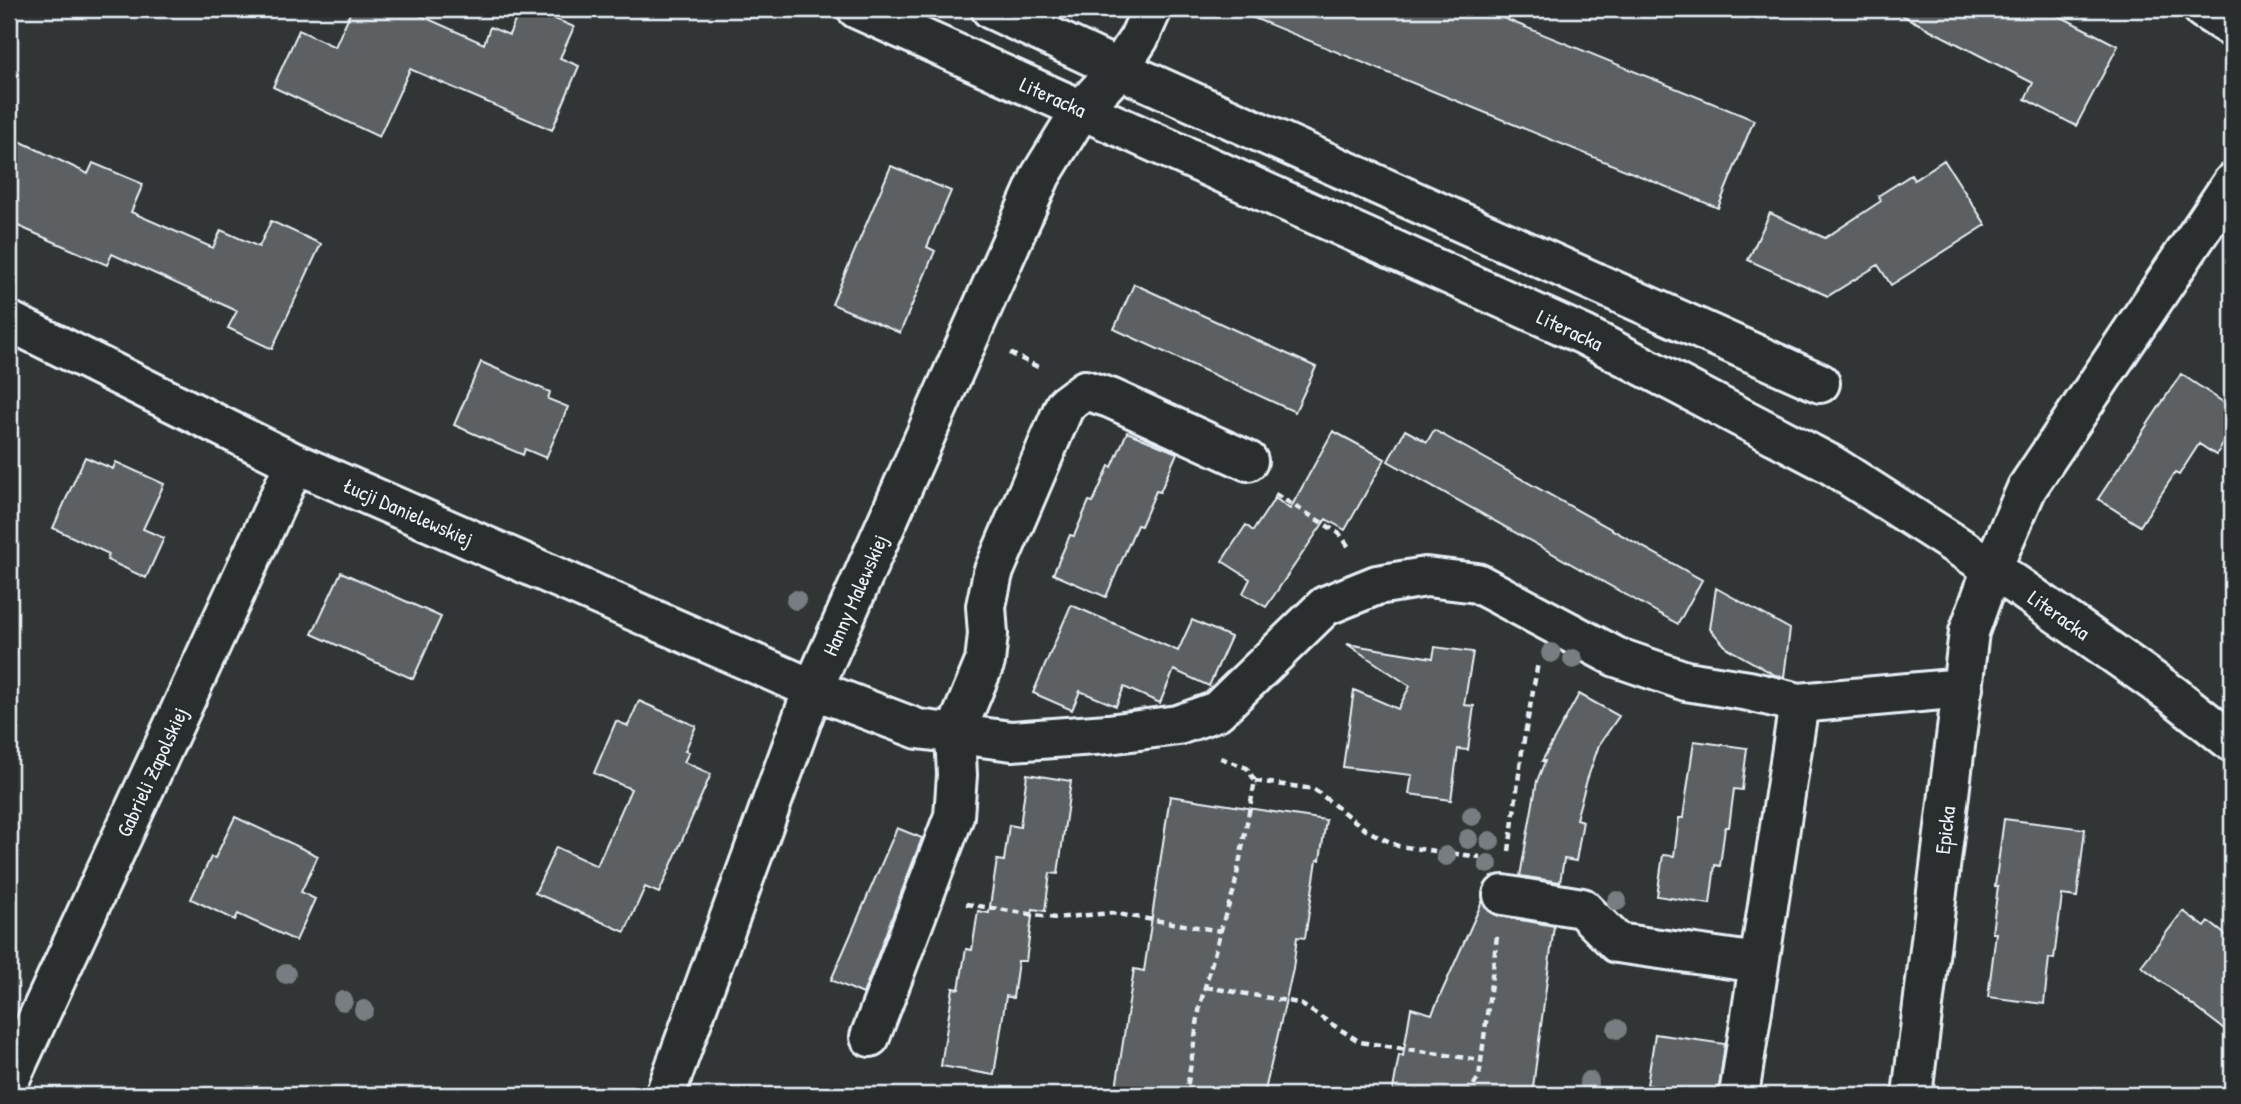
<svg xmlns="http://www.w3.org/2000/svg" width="2241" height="1104" viewBox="0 0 2241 1104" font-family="'Patrick Hand',sans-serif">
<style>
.building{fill:#5c6063;stroke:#e8f1f8;stroke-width:2}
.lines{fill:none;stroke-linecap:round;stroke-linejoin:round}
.minor-casing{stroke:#e8f1f8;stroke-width:44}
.path{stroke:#e8f1f8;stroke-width:4.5;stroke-dasharray:7 5;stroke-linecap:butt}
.minor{stroke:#2a2d2e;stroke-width:38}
.tree{fill:#777d80}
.labels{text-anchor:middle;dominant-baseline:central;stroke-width:5;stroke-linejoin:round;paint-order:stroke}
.street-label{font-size:21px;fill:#e8f1f8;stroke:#2a2d2e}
</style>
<rect width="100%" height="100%" fill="#323536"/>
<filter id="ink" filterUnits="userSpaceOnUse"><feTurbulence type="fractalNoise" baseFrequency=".0143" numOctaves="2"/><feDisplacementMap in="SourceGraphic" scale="14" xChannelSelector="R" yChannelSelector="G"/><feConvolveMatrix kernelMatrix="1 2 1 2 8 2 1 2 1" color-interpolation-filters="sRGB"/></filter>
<g filter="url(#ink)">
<path class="building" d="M352,9h54l78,35 6,-17 19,8 11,-26h12l42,18 -14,31 19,8 -27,64 -142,-61 -31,68 -106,-50 26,-57 36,17z
M1232,9h249l273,111 -36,88z
M1890,9h156l72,37 -42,80 -51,-27 8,-16z
M9,136l79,38 5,-11 50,21 -12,28 82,36 8,-18 38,17 12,-26 50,23 -49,105 -44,-21 9,-17 -125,-57 -5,11 -98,-43z
M1944,160l42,65 -95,60 -13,-20 -50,31 -80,-36 22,-47 55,25 56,-37 -3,-5 33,-21 3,5z
M891,166l60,25 -24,56 8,4 -35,82 -68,-29z
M1134,284l182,83 -21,45 -181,-83z
M481,362l69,30 -2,7 20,8 -22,51 -21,-9 -2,6 -69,-30z
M2181,374l51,34v23l-16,24 -17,-11 -20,31 -4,-2 -35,53 -42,-27z
M1405,430l22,12 7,-12 268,150 -24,44 -290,-163z
M1333,431l52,28 -40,71 -19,-11 -60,88 -23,-14 7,-14 -28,-18 24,-36 7,6 22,-33 15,11z
M1127,432l50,21 -17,39 -4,-1 -15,35 -4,-1 -31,72 -53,-23 17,-39 4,1 15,-35 4,1 16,-36 3,1z
M85,457l28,12 3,-7 48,22 -21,45 21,9 -18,40 -39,-18 2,-6 -56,-26z
M341,572l100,45 -28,62 -101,-45z
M1716,588l74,41 -6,48 -9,-2 -48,-27 -17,-19z
M1071,605l107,46 14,-31 39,17 -22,49 -35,-16 -14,33 -36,-16 -8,19 -36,-15 -8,19 -39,-17z
M1347,644l86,14 2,-11 38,5 -9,53 10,1 -6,44 -10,-1 -7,51 -42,-6 3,-19 -69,-8 11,-77 44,19 12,-23z
M1579,694l40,22 -20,29 -12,35 -11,39 7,2 -7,40 -12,-2 -4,23 -40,-6 17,-95 8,-20h-3z
M639,701l57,25 -11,25 4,1 -5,10 27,12 -52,119 -14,-6 -20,45 -90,-39 21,-46 41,19 34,-77 -37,-16 22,-52 12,5z
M1694,741l53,7 -5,42 -8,-1 -5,38h-4l-5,39 -5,-1 -5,39 -53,-8 6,-41 11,1 5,-38h4z
M1027,774l44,7 -13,93 -8,-1 -5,38 -12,-2 -7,52h-8l-5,37 -7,-2 -12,79 -53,-9 12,-78 6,1 7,-40 6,1 6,-39 11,2 8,-53 7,1 5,-36 11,2z
M1170,796l156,24 -6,40h-3l-12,78 -8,-1 -4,32 -29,126h-149l19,-126 10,2z
M235,817l83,39 -17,36 14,7 -19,42 -58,-27 -3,6 -44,-21 20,-42 4,1z
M2004,819l81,10 -8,68 -15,-2 -8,64 -5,-1 -5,46 -56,-7 8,-64h-4l6,-47h-3z
M897,828l25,10 -59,156 -32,-14z
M1482,902l7,9 10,5 55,10 -22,169h-140l7,-40 4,1 8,-48 21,6z
M2183,911l22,16 4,-5 23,18v95l-91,-69z
M1655,1034l70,10 -7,51 -71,-10z"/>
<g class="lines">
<g class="minor-casing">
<path id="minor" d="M857,9l727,326 246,129 162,104 181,127 59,47
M991,9l128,60 701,314
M2203,9l28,18
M9,321l286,142 518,226 105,40 94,12 96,-7 70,-9 39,-14 108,-105 52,-21 49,-8 51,6 139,74 70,24 63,10 50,12 164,-15
M1503,895l79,13 35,35 142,20
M870,1037l84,-221 3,-41 -2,-41 30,-72 3,-28 -2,-28 7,-33 72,-168 20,-15 25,8 138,63
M9,1081l286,-618
M665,1095l148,-406 228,-514 40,-65 38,-41 20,-31 13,-29
M1739,1095l60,-392
M1912,1095l57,-463 23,-64 35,-80 205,-305"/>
</g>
<path class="path" d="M1010,353l30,15
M1275,494l64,39 12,17
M1255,781l59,8 52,41 32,16 82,11
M1509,851l13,-100 16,-88
M966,904l89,14 56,-5 110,18
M1206,987l93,16 61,39 120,18
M1183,1095l4,-6 13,-84 24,-86 10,-29 21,-109 -8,-13 -29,-11
M1467,1095l12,-18 18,-141"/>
<use href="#minor" class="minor"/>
</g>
<g class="tree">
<circle cx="796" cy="600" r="10"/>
<circle cx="1551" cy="653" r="10"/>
<circle cx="1573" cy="659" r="10"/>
<circle cx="1472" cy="816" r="10"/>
<circle cx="1468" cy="839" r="10"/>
<circle cx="1490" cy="841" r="10"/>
<circle cx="1446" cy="856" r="10"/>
<circle cx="1488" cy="864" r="10"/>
<circle cx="1617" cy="901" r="10"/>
<circle cx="286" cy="974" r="10"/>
<circle cx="343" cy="1001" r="10"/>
<circle cx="364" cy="1010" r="10"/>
<circle cx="1617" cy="1029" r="10"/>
<circle cx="1589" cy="1081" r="10"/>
</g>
</g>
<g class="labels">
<g class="street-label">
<text transform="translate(1053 97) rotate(24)">Literacka</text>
<text transform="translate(1570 330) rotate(25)">Literacka</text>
<text transform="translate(408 512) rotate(24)">Łucji Danielewskiej</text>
<text transform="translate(855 595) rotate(-66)">Hanny Malewskiej</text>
<text transform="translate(2059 615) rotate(35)">Literacka</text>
<text transform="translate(152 772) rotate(-65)">Gabrieli Zapolskiej</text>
<text transform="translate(1945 830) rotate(-83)">Epicka</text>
</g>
</g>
<rect width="2241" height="1104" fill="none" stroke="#2a2d2e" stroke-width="35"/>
<rect x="18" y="18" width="2206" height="1069" fill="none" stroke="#e8f1f8" stroke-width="2.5" filter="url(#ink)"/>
</svg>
